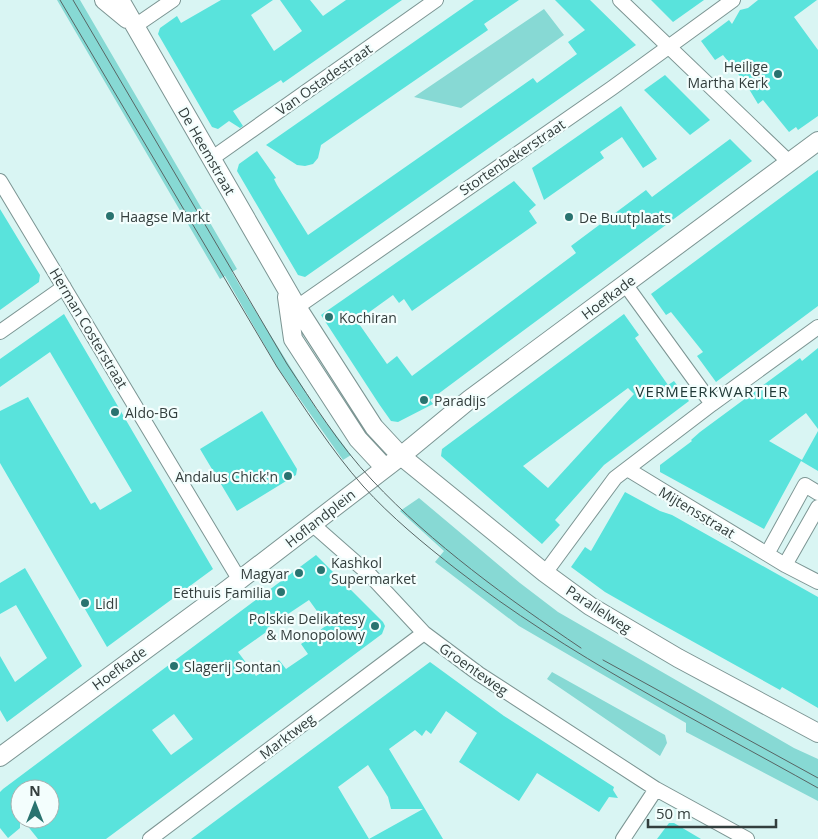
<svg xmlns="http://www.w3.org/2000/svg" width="818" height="839" viewBox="0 0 818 839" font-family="'Open Sans',sans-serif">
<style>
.green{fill:#87d9d4}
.building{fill:#59e3dc;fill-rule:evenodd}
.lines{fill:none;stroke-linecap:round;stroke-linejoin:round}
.minor-casing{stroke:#7c9593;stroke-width:16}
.tertiary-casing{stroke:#7c9593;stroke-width:20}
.minor{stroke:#fff;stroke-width:14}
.tertiary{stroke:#fff;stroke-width:18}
.tram{stroke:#576564;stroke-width:1}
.poi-dot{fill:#29736f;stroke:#f3fefd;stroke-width:2}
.labels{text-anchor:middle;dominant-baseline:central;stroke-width:4.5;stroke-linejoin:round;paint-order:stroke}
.poi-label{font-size:14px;fill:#333e3d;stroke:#f3fefd;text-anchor:start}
.street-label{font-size:14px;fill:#333e3d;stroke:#f3fefd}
.neighbourhood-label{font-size:15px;letter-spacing:1px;fill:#223a38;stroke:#f3fefd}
</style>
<rect width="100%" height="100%" fill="#d9f5f3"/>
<path class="green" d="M57,0h23l157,269 -5,3 8,14 77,124 34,45 -8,5 -66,-93 -52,-91 -5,3z
M544,9l20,26 -103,73 -47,-11z
M419,498l101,85 38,29 236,136 24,11v42l-132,-69v-9l-167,-97 -84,-64 9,-11 -44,-40z
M552,672l113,63 2,8 -7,13 -113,-77z"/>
<path class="building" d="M221,0h52l-22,15 23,36 28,-20 -22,-31h30l13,16 23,-16h56l-119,83 -2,-3 -48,31 10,15 -3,2 -11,-7 -11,8 -6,-2 -54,-93 2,-6 17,-12 4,7z
M474,0h45l-35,24 4,6 -167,115 -3,13 -5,6 -8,2 -8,-1 -31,-20z
M555,0h35l46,45 -331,232 -7,-2 -61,-104 2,-7 18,-13 19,27 -2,1 3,6 31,50 225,-157 4,5 40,-29 -9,-12 17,-12z
M651,0h53l-31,22z
M758,0h59l-23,17 24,33v66l-20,14 -2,-3 -7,5 -26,-32 -5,4 -12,-20 -23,-29 -8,5 -14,-19 28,-21 3,4 8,-14 8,-2z
M665,75l45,45 -20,15 -46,-45z
M621,106l36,53 -14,9 -21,-31 -22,15 4,6 -60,42 -12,-32z
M730,139l22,22 -322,239 3,4 -35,18 -7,-1 -12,-17 -58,-89 193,-134 22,24 -7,6 8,12 -125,88 -8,-12 -5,4 -6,-8 -36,26 30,43 10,-8 15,20 164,-123 -5,-7 75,-56 6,7z
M818,170v136l-102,76 -19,-26 6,-4 -32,-40 -5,3 -15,-21z
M0,209l40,66 -1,7 -39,28z
M64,314l149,255 -106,78 -107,-184v-52l28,-14 63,107 4,-2 5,8 32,-19 -82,-139 -50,35v-28z
M624,314l15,21 -4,3 33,47 6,-4 15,20 -85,64 -49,55 5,5 -18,19 -101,-88 1,-7zM628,388l6,6 -86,94 -25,-22z
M818,348v81l-12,-16 -37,28 33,19 16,-29v40l-17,-10 -37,68 -104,-57v-7l32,-24 -1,-1 9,-8 100,-74 2,3z
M262,411l35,58 -1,6 -59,36 -37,-62z
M625,492l35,19 12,4 146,82v111l-36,-21 -2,3 -126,-70 -49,-28 -34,-25 14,-20 6,4z
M316,555l67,67 2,4 -3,8 -276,205h-68l-16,-20h28v-30h-30v39l-12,10 -8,-10v-36l3,-3zM309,600l18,25 -26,19 7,10 -22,15 -7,-9 -23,16 -18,-24 31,-22 -2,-2zM174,714l19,25 -22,16 -19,-25z
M25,568l57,98 -75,56 -7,-12v-54l15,26 32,-24 -31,-53 -16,9v-31z
M430,662l74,54 110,71 -1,3 5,8 -9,-1 -10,15 -62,-39 -18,28 -60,-39 18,-29 -31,-22 -15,23 -5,-4 -4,6 -7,-6 -26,19 54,90h-74l54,-30h-32l-3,-12 -20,-32 -30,22 31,52h-178z
M669,823h5l27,16h-44z"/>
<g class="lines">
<g class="minor-casing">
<path id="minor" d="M620,0l169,162
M135,26l38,-26
M211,159l225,-159
M0,181l239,398
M625,284l87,120
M290,312l322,-224 121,-88
M0,332l64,-45
M629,470l156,95 33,17
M312,524l58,51 54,58 55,41 177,115 91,50
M767,554l38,-69 13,8
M785,565l33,-58
M545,573l70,-95 97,-74 106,-77
M150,839l274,-206
M623,839l33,-50"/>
</g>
<g class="tertiary-casing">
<path id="tertiary" d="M104,0l23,19
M120,0l177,307 77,120 27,29 144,117 45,33 88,52 140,75
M287,297l6,42 65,100 27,29
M0,757l228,-168 173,-133 69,-57 348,-258"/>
</g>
<use href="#minor" class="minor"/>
<use href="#tertiary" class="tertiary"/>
<path class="tram" d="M60,0l217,367c27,40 54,83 86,119 28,31 61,58 93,83 112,87 239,150 362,219
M73,0l214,364c26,39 52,81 85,116 61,65 135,118 209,168
M603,660l215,118"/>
</g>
<g class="poi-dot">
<circle cx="778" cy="74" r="5"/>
<circle cx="110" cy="216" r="5"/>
<circle cx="569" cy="217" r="5"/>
<circle cx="329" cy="317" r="5"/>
<circle cx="424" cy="400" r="5"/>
<circle cx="115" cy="412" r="5"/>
<circle cx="288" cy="476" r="5"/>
<circle cx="321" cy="570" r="5"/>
<circle cx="299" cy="573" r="5"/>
<circle cx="281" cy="592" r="5"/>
<circle cx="85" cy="603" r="5"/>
<circle cx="375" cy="626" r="5"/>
<circle cx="174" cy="666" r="5"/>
</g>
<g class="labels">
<g class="poi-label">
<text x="768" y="66" text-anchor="end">Heilige<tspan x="768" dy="16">Martha Kerk</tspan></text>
<text x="120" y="216">Haagse Markt</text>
<text x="579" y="217">De Buutplaats</text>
<text x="339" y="317">Kochiran</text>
<text x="434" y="400">Paradijs</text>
<text x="125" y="412">Aldo-BG</text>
<text x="278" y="476" text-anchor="end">Andalus Chick'n</text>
<text x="331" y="562">Kashkol<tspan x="331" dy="16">Supermarket</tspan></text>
<text x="289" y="573" text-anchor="end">Magyar</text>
<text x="271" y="592" text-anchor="end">Eethuis Familia</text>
<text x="95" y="603">Lidl</text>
<text x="365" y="618" text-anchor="end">Polskie Delikatesy<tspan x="365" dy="16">&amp; Monopolowy</tspan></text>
<text x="184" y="666">Slagerij Sontan</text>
</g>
<g class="street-label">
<text transform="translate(324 79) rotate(-35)">Van Ostadestraat</text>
<text transform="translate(207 151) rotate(60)">De Heemstraat</text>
<text transform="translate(512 157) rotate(-34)">Stortenbekerstraat</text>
<text transform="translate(608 297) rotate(-37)">Hoefkade</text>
<text transform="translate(89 328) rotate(59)">Herman Costerstraat</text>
<text transform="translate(697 512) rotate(31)">Mijtensstraat</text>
<text transform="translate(320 518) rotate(-38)">Hoflandplein</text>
<text transform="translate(599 609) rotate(33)">Parallelweg</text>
<text transform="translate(119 668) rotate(-36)">Hoefkade</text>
<text transform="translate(474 669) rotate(35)">Groenteweg</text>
<text transform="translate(287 736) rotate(-37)">Marktweg</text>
</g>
<g class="neighbourhood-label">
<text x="712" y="391">VERMEERKWARTIER</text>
</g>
</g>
<g transform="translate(35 804)"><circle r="24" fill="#f3fefd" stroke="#a6b1b0"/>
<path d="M0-4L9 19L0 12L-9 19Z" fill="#29736f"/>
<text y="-8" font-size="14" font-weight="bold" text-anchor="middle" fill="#333e3d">N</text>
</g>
<path d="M648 819v8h128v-8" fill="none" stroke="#333e3d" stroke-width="2.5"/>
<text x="656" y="819" font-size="15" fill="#333e3d" stroke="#f3fefd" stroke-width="4" paint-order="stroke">50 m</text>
</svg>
